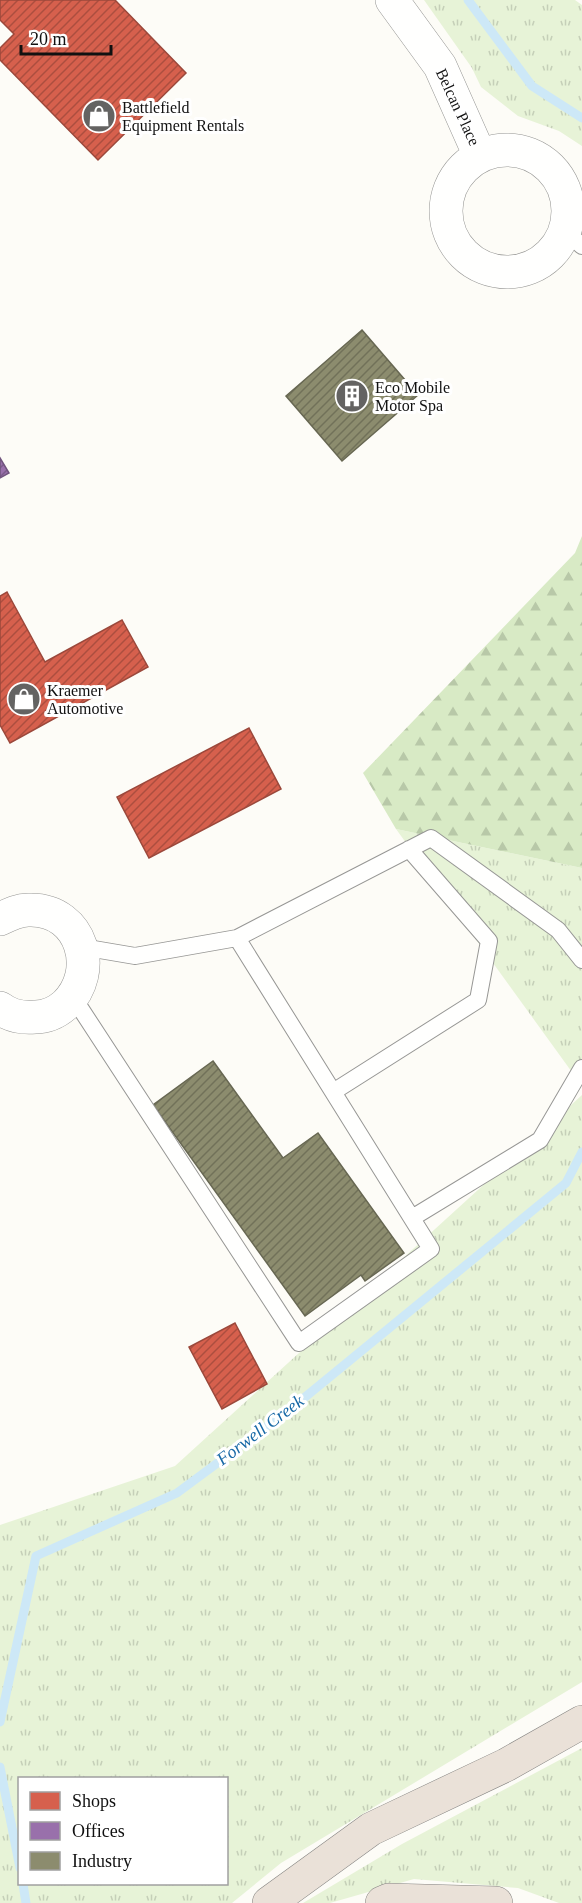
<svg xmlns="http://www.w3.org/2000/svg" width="582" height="1903" viewBox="0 0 582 1903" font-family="'Times New Roman',serif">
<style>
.grass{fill:url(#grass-tufts);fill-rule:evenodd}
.forest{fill:url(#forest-firs)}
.shops{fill:url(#shops-hatch);stroke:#9b483b;stroke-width:1.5}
.offices{fill:url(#offices-hatch);stroke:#70547d;stroke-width:1.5}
.industry{fill:url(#industry-hatch);stroke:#676752;stroke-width:1.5}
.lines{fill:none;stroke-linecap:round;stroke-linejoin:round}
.stream{stroke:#cde8f7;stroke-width:9}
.service-casing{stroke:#979795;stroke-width:18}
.minor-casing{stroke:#979795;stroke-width:34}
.motorway-casing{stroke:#858482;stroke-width:34}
.service{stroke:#fffffe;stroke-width:16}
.minor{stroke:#fffffe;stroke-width:33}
.motorway{stroke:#eae1d8;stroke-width:33}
.labels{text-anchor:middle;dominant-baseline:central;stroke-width:6;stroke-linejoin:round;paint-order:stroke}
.poi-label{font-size:16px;fill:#111;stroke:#fff;text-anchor:start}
.street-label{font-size:16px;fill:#111;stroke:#fff}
.water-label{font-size:18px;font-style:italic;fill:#1768a6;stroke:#fff}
</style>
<defs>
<pattern id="grass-tufts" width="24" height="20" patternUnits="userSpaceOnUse" patternTransform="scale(1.5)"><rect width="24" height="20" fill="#e7f3d7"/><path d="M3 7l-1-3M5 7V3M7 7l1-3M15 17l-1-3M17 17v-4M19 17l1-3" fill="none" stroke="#c5cfb8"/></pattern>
<pattern id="forest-firs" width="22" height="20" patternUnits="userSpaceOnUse" patternTransform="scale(1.5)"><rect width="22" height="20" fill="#d8eac5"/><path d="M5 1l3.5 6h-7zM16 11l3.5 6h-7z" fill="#b8c8a8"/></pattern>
<pattern id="shops-hatch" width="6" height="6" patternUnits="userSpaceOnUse" patternTransform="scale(1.5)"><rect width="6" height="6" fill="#d6604d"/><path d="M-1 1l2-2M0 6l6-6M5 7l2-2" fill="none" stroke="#ac4e3f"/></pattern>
<pattern id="offices-hatch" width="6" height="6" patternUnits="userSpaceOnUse" patternTransform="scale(1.5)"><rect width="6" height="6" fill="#9970ab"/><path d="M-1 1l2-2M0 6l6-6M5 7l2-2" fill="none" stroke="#7b5b8a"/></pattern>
<pattern id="industry-hatch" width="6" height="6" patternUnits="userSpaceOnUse" patternTransform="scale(1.5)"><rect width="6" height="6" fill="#8c8c6e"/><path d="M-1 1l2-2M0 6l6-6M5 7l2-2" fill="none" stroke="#717159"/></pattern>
</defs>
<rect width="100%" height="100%" fill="#fdfcf7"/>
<path class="grass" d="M424,0h151l7,5v141l-23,-15 -41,-15 -37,-29 -9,-19z
M396,829l186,39v218z
M582,1095v587l-301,181 -49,40h-232v-378l175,-59zM20,1778h206v106h-206z
M582,1748v155h-23l-41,-15 -104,-9 -84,24h-27l99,-59z"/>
<path class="forest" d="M582,536v332l-186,-39 -33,-56 212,-220z"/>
<path class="shops" d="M0,0h115l71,73 -88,87 -98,-100v-12l14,-14 -14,-14z
M7,592l38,70 77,-42 26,47 -138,76 -10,-18v-129z
M249,728l32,61 -132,69 -32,-61z
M235,1323l32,61 -45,25 -33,-62z"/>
<path class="offices" d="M0,458l9,15 -9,5z"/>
<path class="industry" d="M362,330l56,65 -76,66 -56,-65z
M213,1061l70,97 35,-25 86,120 -39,28 -4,-6 -56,41 -152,-211z"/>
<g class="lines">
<path class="stream" d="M468,0l64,86 50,32
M0,1722l36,-166 141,-63 116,-86 273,-224 16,-31
M0,1767l20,101
M23,1884l3,19"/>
<g class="service-casing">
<path id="service" d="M566,232l16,14
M237,938l194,-100 127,92 24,30
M73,997l226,346 132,-94 -194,-311 -102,18 -53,-9
M333,1092l145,-92 11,-59 -80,-92
M412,1218l128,-78 42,-72"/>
</g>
<g class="minor-casing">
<path id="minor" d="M392,0l48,66 40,90
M446 211a61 61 0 1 1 122 0a61 61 0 1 1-122 0Z
M0,919c10,-5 20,-10 31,-9 51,0 69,62 34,95 -8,7 -19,12 -30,12 -12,1 -25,-1 -35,-9"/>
</g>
<g class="motorway-casing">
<path id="motorway" d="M269,1903l102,-74 135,-64 76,-43
M382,1903l7,-3 107,3"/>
</g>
<use href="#service" class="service"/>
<use href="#minor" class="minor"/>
<use href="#motorway" class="motorway"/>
</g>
<defs>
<g id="shop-disc" transform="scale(1.725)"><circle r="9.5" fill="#646362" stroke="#fff"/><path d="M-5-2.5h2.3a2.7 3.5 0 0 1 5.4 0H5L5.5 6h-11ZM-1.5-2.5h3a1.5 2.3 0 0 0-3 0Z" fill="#fff"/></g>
<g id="building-disc" transform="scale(1.725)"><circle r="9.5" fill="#646362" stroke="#fff"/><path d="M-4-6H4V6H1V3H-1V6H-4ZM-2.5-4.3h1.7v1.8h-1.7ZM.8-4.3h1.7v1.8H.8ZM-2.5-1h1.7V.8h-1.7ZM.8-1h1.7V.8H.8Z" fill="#fff"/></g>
</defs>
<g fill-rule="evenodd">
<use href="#shop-disc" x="99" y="116"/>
<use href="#building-disc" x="352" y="396"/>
<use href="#shop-disc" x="24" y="699"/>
</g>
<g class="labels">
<g class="poi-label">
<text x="122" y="107">Battlefield<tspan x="122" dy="18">Equipment Rentals</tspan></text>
<text x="375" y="387">Eco Mobile<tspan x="375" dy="18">Motor Spa</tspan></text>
<text x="47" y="690">Kraemer<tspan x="47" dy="18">Automotive</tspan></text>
</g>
<g class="street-label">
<text transform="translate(458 107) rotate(65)">Belcan Place</text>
</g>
<g class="water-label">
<text transform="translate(260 1430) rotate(-37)">Forwell Creek</text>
</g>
</g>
<rect x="18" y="1777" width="210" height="108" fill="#ffffff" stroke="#a0a0a0" stroke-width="1.5"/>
<rect x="30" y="1792" width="30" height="18" fill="#d6604d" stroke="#a0a0a0" stroke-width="1.5"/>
<text x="72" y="1807" font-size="18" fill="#111111">Shops</text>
<rect x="30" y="1822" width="30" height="18" fill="#9970ab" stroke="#a0a0a0" stroke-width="1.5"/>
<text x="72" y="1837" font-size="18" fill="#111111">Offices</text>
<rect x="30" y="1852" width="30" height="18" fill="#8c8c6e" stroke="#a0a0a0" stroke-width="1.5"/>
<text x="72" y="1867" font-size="18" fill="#111111">Industry</text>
<path d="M21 45v9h90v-9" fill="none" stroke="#111111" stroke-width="3"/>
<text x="30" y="45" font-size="18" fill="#111111" stroke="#ffffff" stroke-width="4.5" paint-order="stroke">20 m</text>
</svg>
